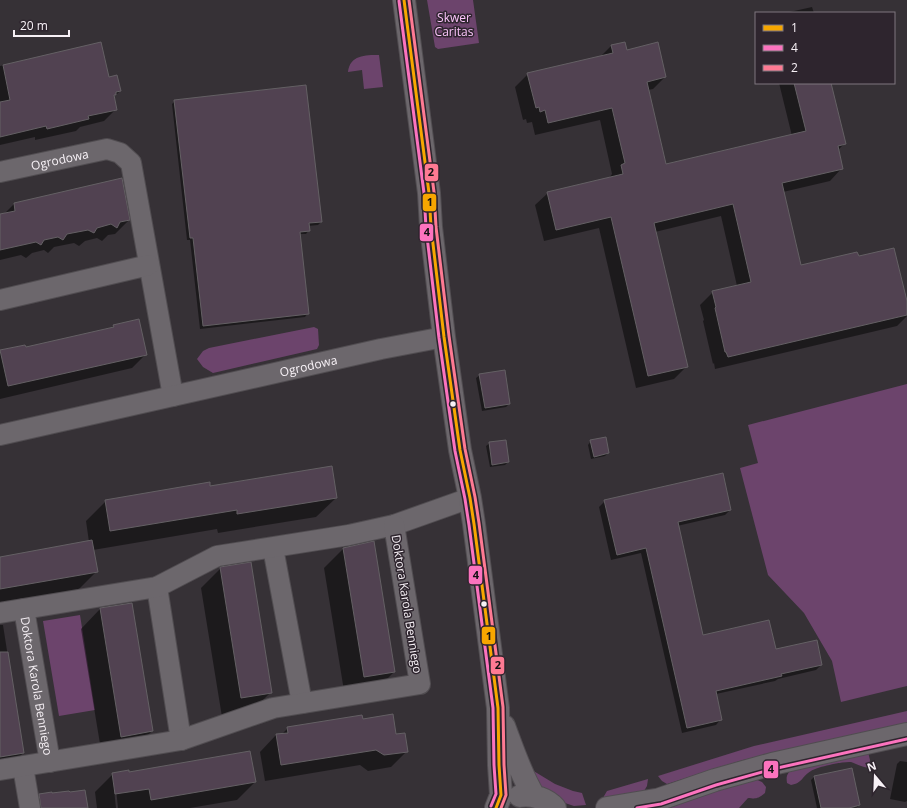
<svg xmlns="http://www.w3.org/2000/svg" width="907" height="808" viewBox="0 0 907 808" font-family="'Open Sans',sans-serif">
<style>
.green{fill:#6c446c}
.shadow{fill:#0007}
.building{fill:#514251;stroke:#646064}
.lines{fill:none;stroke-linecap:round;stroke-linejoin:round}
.street-casing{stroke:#514d51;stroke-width:22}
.secondary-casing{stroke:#514d51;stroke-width:24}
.street{stroke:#6c676c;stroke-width:20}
.secondary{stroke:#6c676c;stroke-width:22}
.bus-1-casing{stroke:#2e252e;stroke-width:6}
.bus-2-casing{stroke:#2e252e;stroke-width:6}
.bus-3-casing{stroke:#2e252e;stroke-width:6}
.bus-1{stroke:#f7a600;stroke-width:3}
.bus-2{stroke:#fc73be;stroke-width:3}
.bus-3{stroke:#fe7a93;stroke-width:3}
.bus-dot{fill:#f7f1f6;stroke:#2e252e;stroke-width:1.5}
.labels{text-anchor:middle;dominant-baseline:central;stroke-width:3;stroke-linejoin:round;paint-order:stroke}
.park-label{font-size:12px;fill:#fbc4fa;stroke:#2e252e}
.street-label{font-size:12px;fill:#f7f1f6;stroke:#2e252e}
.line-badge{stroke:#2e252e;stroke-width:1.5}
.pale-badge-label{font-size:11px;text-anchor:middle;font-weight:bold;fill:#111}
</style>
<rect width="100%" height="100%" fill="#363136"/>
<path class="green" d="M427,0h46l6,43 -41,6 -3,-2z
M379,55l4,32 -19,2 -2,-19 -14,2c2,-17 17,-17 31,-17z
M314,327l4,2 1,16 -2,4 -104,24 -10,-6 -6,-8 6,-8 6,-3z
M907,384v302l-66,16 -9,-41 -28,-48 -36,-38 -28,-107 18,-5 -10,-38z
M80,615l15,95 -36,6 -16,-95z
M907,711v13l-83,17 -81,19 -76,24 -5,-3 -4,-5 96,-30z
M868,752l2,8 -1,8c-7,-1 -12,-4 -18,-6 -7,-1 -34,5 -40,9 -9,5 -8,12 -20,14l-4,-2c-1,-7 0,-9 5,-14z
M532,770l23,14 18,7 9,2 4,12 -12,1 -9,-3 -11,-9 -13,-7z
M648,779l-1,7 -3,5 -40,11v-6l3,-5z
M755,779l7,3 4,5 -1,6c-7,6 -9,6 -17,5l-9,10h-69l17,-7 62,-21z"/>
<path class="shadow" d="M812,7l2,6h-29z
M625,43l1,8 39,26 -12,12 -5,1 18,75 126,-29 -13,-53h51l14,61 -6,6 4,18 -12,13 -47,11 17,74 58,-8 49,48v10l-10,10 -182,43 -1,-6 -1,1 -10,-43 1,-1 -4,-15 13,-13 24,-6 -16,-70 -66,16 32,134 -13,13 -38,9 -37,-160 -55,13 -9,-36 13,-12 61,-15 3,-4 -12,-54 -65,15 -3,-13 -5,1 -1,-4 -3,1 -8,-33 13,-13 72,-17 11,-11z
M100,44l8,34 12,13 -7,7 3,11 -12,12 -24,6 -4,4 -41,9v-3l-35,8v-79z
M175,101l146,121 -3,3 -10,1 1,4 -3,4h-7l9,79 -3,4 -105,12 -10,-89h-3l-15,-136z
M121,180l8,40 -14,14 -7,1 -6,6 -5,-3 -12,3 -6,5 -5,-3 -20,4 -6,6 -4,-3 -12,3 -6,5 -5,-3 -21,5v-45l4,-1 10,-10z
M114,326l32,28 -14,14 -132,31v-48l25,-3 86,-20z
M480,375l29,29 -3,3 -24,4 -6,-33z
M591,441l17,12 -3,3 -14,3 -3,-14z
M490,443l18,19 -3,3 -15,2 -4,-21z
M336,498l-20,19 -98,16 -1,-4 -124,21 4,21 -20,20 -77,14v-47l89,-16 -3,-21 20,-20z
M605,501l125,9 -5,5 -48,11 25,110 73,15 46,14 -5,5 -38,9 -3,2 -59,13 5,25 -5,6 -34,8 -41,-180 -30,7 -12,-53z
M344,548l50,124 -20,20 -29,5 -21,-129z
M221,568l50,124 -20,20 -29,5 -21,-129z
M100,609l52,122 -20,20 -30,5 -21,-127z
M0,625h3l20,128 -19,20h-4z
M362,721l33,14 12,16 -16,16 -23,4 -8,-6 -95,16 -5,-29 16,-17h5l7,-7z
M900,761l7,1v39l-2,1 -15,-3 7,-35z
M128,773l127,9 -18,18 -47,8h-72l-2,-19h-2l2,19h-19l-2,-16 18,-18z
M814,777l45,28 -3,3h-3l4,-1v-2l-13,3h-27l-6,-28z
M40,795l47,13h-49l-2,-10z"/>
<path class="building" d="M101,42l8,35 8,-2 4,16 -5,1v3h-2l3,15 -29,6 1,3 -42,10 -1,-3 -46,11v-35l10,-2 -7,-35z
M625,42l2,8 31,-8 8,35 -19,5 19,82 140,-33 -12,-48h37l15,61 -8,2 5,23 -61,14 19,82 56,-13 2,4 35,-8 13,53v14l-179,42 -2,-5h-1l-10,-44 1,-1 -4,-16 39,-9 -18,-78 -79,19 34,144 -40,9 -37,-159 -55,13 -9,-38 76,-18 -2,-9 4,-2 -13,-55 -64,15 -3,-13 -5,2 -1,-5 -3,1 -9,-35 86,-20 -2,-8z
M306,85l16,137 -13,1 1,8 -10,1 9,82 -106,12 -10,-88h-3l-16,-138z
M122,178l8,42 -10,2 -3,6 -6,-4 -14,4 -3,5 -6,-3 -21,4 -4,6 -5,-3 -14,3 -3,5 -5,-3 -36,8v-36l15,-3 -1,-8z
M139,319l8,36 -139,31 -8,-36 25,-5 1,2 88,-20 -1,-2z
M505,370l5,34 -25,4 -6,-34z
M606,437l3,16 -15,4 -4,-17z
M506,440l3,22 -17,3 -3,-23z
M332,466l5,32 -100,16v-4l-127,21 -5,-31 105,-18v4z
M723,473l8,37 -53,12 25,113 66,-15 7,29 41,-9 5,25 -41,9 1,2 -66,15 6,29 -35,8 -41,-180 -29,7 -13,-55z
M92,540l6,32 -98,17v-32z
M374,541l21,131 -31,5 -21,-129z
M251,562l21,131 -31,5 -21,-131z
M132,603l21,128 -32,6 -21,-129z
M0,652h8l16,101 -24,4z
M393,714l3,20 9,-1 3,19 -24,3 -8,-5 -95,15 -5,-31 12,-1 -1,-6 75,-12 1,4z
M250,751l6,31 -105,18 -2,-11 -34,5 -3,-21 17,-3v2z
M852,768l8,37 -11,3h-28l-7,-32z
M85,790l3,18h-47l-2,-14 13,-2v1l17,-2 1,1z"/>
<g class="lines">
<g class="street-casing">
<g id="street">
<path id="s1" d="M0,172l107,-23 13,4 11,10 42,233"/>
<path d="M0,300l149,-35"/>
<path id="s2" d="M0,435l381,-86 63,-12"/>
<path d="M273,548l29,155"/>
<path d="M157,587l24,153"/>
<path id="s3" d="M24,609l26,153"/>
<path d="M0,613l157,-26 60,-31 132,-21 45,-10 76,-27"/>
<path d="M23,767l7,41"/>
<path d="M0,770l181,-30 92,-32 147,-24 -26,-159"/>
</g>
</g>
<g class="secondary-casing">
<path id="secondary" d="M404,0l25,193 2,34 13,110 16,113 10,48 4,26 24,184 1,57 2,30 -5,13
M504,726c9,24 17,49 30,70
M520,796c13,-2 27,3 35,12
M607,808l48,-8
M641,808l19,-9 55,-19 57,-16 135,-30"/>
</g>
<use href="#street" class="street"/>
<use href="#secondary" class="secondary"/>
<g class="bus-1-casing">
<path id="bus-1" d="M404,0l25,193 2,34 13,110 16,113 10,48 4,26 24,184 1,57 2,30 -5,13"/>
</g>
<g class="bus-2-casing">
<path id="bus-2" d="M399,1l25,192 2,35 13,110 16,113 10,48 4,26 24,183 1,57 2,29 -5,12
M637,808l24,-4 55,-19 57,-16 134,-30"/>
</g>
<g class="bus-3-casing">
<path id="bus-3" d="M409,0l25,192 2,35 13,109 16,113 10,48 4,26 24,184 1,58 2,30 -5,13"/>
</g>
<use href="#bus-1" class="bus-1"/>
<use href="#bus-2" class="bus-2"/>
<use href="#bus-3" class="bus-3"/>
</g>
<g class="bus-dot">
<circle cx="453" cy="404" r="3.5"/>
<circle cx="484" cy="604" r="3.5"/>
</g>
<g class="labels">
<g class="park-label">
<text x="454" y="17">Skwer<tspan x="454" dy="14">Caritas</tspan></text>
</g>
<g class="street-label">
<text stroke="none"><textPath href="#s1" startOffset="61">Ogrodowa</textPath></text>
<text stroke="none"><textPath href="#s2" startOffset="316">Ogrodowa</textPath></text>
<text transform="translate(407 604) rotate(81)">Doktora Karola Benniego</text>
<text stroke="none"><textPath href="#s3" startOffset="78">Doktora Karola Benniego</textPath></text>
</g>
</g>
<g class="line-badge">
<rect x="424" y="163" width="15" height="19" rx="4" fill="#fe7a93"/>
<rect x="422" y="193" width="15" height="19" rx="4" fill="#f7a600"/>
<rect x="419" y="223" width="15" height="19" rx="4" fill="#fc73be"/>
<rect x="468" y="565" width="15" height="20" rx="4" fill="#fc73be"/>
<rect x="481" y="626" width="15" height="19" rx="4" fill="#f7a600"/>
<rect x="490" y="656" width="15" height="19" rx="4" fill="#fe7a93"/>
<rect x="763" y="760" width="16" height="19" rx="4" fill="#fc73be"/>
</g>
<g class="pale-badge-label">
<text x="431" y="176">2</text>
<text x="430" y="206">1</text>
<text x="427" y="236">4</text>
<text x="476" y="579">4</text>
<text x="489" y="640">1</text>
<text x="498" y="669">2</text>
<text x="771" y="773">4</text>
</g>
<rect x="755" y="12" width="140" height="72" fill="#2e252e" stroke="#7e777e"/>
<rect x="763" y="25" width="20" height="6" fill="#f7a600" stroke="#7e777e"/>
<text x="791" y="32" font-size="12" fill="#f7f1f6">1</text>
<rect x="763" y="45" width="20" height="6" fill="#fc73be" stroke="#7e777e"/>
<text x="791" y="52" font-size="12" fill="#f7f1f6">4</text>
<rect x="763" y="65" width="20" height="6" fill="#fe7a93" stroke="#7e777e"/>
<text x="791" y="72" font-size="12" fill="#f7f1f6">2</text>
<g transform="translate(875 776) rotate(341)" stroke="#2e252e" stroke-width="3" paint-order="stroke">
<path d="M0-3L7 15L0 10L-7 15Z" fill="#f7f1f6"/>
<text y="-6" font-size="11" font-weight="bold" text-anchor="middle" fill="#f7f1f6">N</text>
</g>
<path d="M14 30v6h55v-6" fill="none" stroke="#f7f1f6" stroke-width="2"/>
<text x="20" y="30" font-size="12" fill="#f7f1f6" stroke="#2e252e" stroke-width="3" paint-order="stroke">20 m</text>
</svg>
